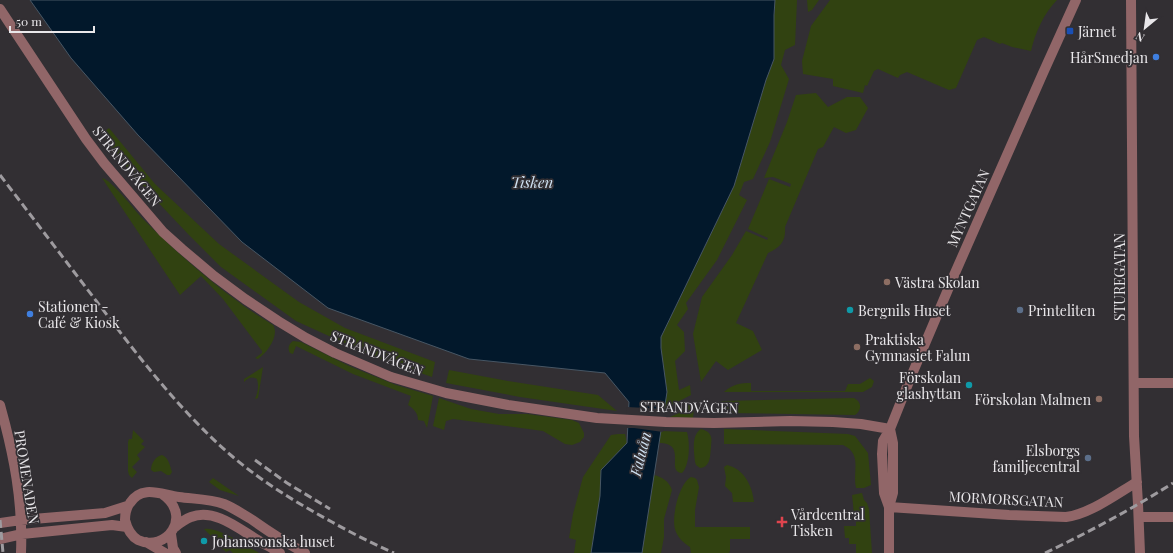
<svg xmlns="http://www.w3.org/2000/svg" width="1173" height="553" viewBox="0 0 1173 553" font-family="'Playfair Display',serif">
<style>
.green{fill:#314211}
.water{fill:#02182b;stroke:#475664}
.pier{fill:#322f33}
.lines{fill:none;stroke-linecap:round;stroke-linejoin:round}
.minor{stroke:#916668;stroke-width:10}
.rail{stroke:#9e9b9f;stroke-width:3;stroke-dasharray:8 4;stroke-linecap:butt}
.transit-dot{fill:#1a4fb4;stroke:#322f33;stroke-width:1.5}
.shop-dot{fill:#3f7fe0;stroke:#322f33;stroke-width:1.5}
.education-dot{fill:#8d6e63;stroke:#322f33;stroke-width:1.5}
.culture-dot{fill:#0f9aa8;stroke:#322f33;stroke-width:1.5}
.service-dot{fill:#5c6f8a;stroke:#322f33;stroke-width:1.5}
.health-dot{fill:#e0444e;stroke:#322f33;stroke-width:1.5}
.labels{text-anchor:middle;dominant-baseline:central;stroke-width:3.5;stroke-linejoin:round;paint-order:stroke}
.poi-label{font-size:14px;fill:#e9e7ea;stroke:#322f33;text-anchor:start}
.street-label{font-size:14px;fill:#e9e7ea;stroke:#322f33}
.water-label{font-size:15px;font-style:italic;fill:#d0e2f3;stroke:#322f33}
</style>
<rect width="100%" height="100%" fill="#322f33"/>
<path class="green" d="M775,0h22l-2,45 -10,5 -4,15 8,14 -19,63 -17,37 -9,3 -5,13 8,5 -30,60 -31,43 2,6 -11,16 7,7 1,19 -10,10 4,29 11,-5 1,10 -27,14 3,-17 -6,-44v-11l73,-151 32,-106 8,-21v-44z
M807,0h12l-7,10 -4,2z
M830,0h227c-13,13 -22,33 -26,51l-19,-4 -10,-4 -2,1 -16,-7 -7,3 -21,48 -7,2 -42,-18 -7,3 -2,3 -20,-9 -4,2 -7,15 -2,-1 -2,8 -30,-7v-7l-30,-5 -1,-13 9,-35z
M816,93l12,14 19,-10h13l8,11 -12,22 -10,3 -12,-6 -11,20 -5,2 -33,78c1,14 -4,20 -17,26l-32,70 17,8 9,19 -34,20 -12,-9 -15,21 -8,-48 9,-37 30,-42 14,-24 21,9 1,-2 -20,-9 21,-50 21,8 1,-3 -18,-7 -9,1 23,-56 9,-27z
M109,128l46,56 64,60 80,58 46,26 90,34 -3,15 -57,-20 -79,-36 -75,-54 -33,-33 -53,-56 -34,-44z
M102,178c10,2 33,33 41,41 30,30 62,59 97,84 10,8 22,15 33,22 7,10 -6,28 -15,34l-3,-1 7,-5v-2l-39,-52 -22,-23 -21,19z
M293,341l8,1 48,24 47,19 37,11 -6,32 -3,-7 -6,-1c0,-7 -4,-11 -10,-15l3,-9 -58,-22 -57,-28 -3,8 -3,-1c-3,-5 -1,-9 3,-12z
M263,367l-5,31 -3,1c3,-7 4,-13 2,-20 -5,-3 -9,-1 -13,3v-3z
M449,370l59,11 90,14 19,16 -97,-14 -74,-14z
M870,378l4,3 -2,6 -9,5h-139c9,-8 16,-9 27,-9v8h94l3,-7h12z
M439,398l32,11 28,5h28l45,6 7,3 5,10v4l-4,5 -8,3 -7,-1 -22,-13 -90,-12 -7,2 -2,9 -11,-4z
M854,398c8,4 8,12 1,17l-126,-2c-5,-1 -8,-3 -10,-9l1,-2 3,-1z
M689,404l5,3 -1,11 -23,-1 11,-5 5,-7z
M701,429c4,1 9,3 10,8 1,2 0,7 0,10 -1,8 0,20 -11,21l-4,-3 -1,-3c-1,-11 -4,-27 6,-33z
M724,429l124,5 7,2 13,17 3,32 -7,3h-8c-4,-16 7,-34 -13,-43l-119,-1z
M133,430l11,11 -3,3 4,3 -8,8 3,4 -8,8 5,5 -5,6 -3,-3 -1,-4v-29l1,-3h3z
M661,431l26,1c3,10 3,33 -5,41 -17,-1 6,-30 -23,-30z
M618,434h7l2,9 -26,27v26l-10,57h-17l2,-13 -7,-2 4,-24 10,-37 28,-42z
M162,455c7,3 8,11 10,17l-2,3h-3l-6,-4 -7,1 -3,-2c0,-7 5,-14 11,-15z
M727,465c17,4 25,20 27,37h-21l-1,-9 -7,-7 1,-9 -2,-10z
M654,475c8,2 15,6 18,15l-8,29v18l-3,16h-19z
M691,477l4,1 2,2 2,7 -4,23v17h55v12h-20v12l-1,2h-38l-1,-6c-6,-4 -11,-8 -14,-15 -6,-12 3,-49 15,-55z
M213,478l26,18 -19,-6 -11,-8z
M862,493l2,7 3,3 2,6 3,44h-16v-9h-7v-6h-4l-1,-12h12v-8l-2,-1 -1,-13 -1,-9z
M204,529c13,-3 43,17 55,24h-26l-3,-3 -4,2 -8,-8 1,-3 -2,-3h-4z"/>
<path class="water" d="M30,0h745l-1,15v44l-8,21 -32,106 -73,151v11l6,44 -25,161h-51l9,-57 1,-26 26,-27 2,-41 -24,-29 -136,-14 -141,-51 -86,-66 -104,-107 -67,-77z"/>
<path class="pier" d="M627,407l39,2 -3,23 -29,-4h-8z"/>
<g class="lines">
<path class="minor" d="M1131,0l3,436 4,68 2,49
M0,9l86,130 18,24 59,69 19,17 32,27 31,23 33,22 28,17 29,15 56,24 55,16 62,12 89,13 69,4 48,1 76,-2 43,1 28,2 29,5
M1134,383h39
M0,405c14,50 23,96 21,148
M162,494c32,22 4,59 -24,46 -7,-4 -11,-12 -13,-20 0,-6 1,-12 5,-17 12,-19 32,-8 49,-6 15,2 31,2 45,7 10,4 18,10 27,15 17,12 35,24 54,34
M889,507l-5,-14 -2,-39 1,-13 7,-12 20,-50 45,-106 88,-200 33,-73
M889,507l120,8 57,2c24,-3 49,-22 71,-35
M1139,517h34
M0,523l21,-3 84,-7 22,-7
M175,527c5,-4 10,-8 16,-10 23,-9 47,11 65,22 8,5 16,9 24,14
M171,534l2,14 3,5
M0,539l22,-5 90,-9 15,2
M146,542l19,11
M889,553v-46l4,-14v-50l-3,-14"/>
<path class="rail" d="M0,175c36,47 71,93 107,140 38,50 78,101 126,142 31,26 64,46 99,65 20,11 41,22 62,31
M255,460l32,23 43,26
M0,520l3,33
M1045,553c44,-21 87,-44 128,-70"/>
</g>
<rect class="transit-dot" x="1066" y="27" width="8" height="8" rx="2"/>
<g class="shop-dot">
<circle cx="1156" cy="57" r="4"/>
<circle cx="30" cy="314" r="4"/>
</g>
<g class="education-dot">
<circle cx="887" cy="282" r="4"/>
<circle cx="857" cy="347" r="4"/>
<circle cx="1099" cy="399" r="4"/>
</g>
<g class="culture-dot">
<circle cx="850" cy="310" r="4"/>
<circle cx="969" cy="385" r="4"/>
<circle cx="204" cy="541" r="4"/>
</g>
<g class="service-dot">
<circle cx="1020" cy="310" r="4"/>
<circle cx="1088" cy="458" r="4"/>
</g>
<path class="health-dot" d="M780 516h4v4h4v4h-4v4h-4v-4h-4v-4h4z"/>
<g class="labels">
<g class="poi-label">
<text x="1078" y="31">Järnet</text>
<text x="1148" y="57" text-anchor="end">HårSmedjan</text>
<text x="895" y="282">Västra Skolan</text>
<text x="38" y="306">Stationen -<tspan x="38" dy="16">Café &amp; Kiosk</tspan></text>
<text x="858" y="310">Bergnils Huset</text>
<text x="1028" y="310">Printeliten</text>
<text x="865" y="339">Praktiska<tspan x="865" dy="16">Gymnasiet Falun</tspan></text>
<text x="961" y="377" text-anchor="end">Förskolan<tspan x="961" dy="16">glashyttan</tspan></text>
<text x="1091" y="399" text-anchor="end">Förskolan Malmen</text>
<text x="1080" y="450" text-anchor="end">Elsborgs<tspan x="1080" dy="16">familjecentral</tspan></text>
<text x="791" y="514">Vårdcentral<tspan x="791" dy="16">Tisken</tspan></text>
<text x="212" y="541">Johanssonska huset</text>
</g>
<g class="street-label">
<text transform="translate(127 166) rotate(51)">STRANDVÄGEN</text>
<text transform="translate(968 208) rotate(-66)">MYNTGATAN</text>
<text transform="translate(1119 277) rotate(-90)">STUREGATAN</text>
<text transform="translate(377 353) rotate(22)">STRANDVÄGEN</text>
<text transform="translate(689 407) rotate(1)">STRANDVÄGEN</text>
<text transform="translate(27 477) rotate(81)">PROMENADEN</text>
<text transform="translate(1006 499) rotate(3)">MORMORSGATAN</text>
</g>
<g class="water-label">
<text x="532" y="182">Tisken</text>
<text transform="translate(640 454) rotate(-76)">Faluån</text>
</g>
</g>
<g transform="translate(1145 28) rotate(209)" stroke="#322f33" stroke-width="3" paint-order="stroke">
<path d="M0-3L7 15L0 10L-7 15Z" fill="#e9e7ea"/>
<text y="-6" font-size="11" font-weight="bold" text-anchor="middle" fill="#e9e7ea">N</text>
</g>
<path d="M10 26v6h84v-6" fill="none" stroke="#e9e7ea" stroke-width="2"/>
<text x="16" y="26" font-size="12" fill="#e9e7ea" stroke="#322f33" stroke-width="3" paint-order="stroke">50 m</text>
</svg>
